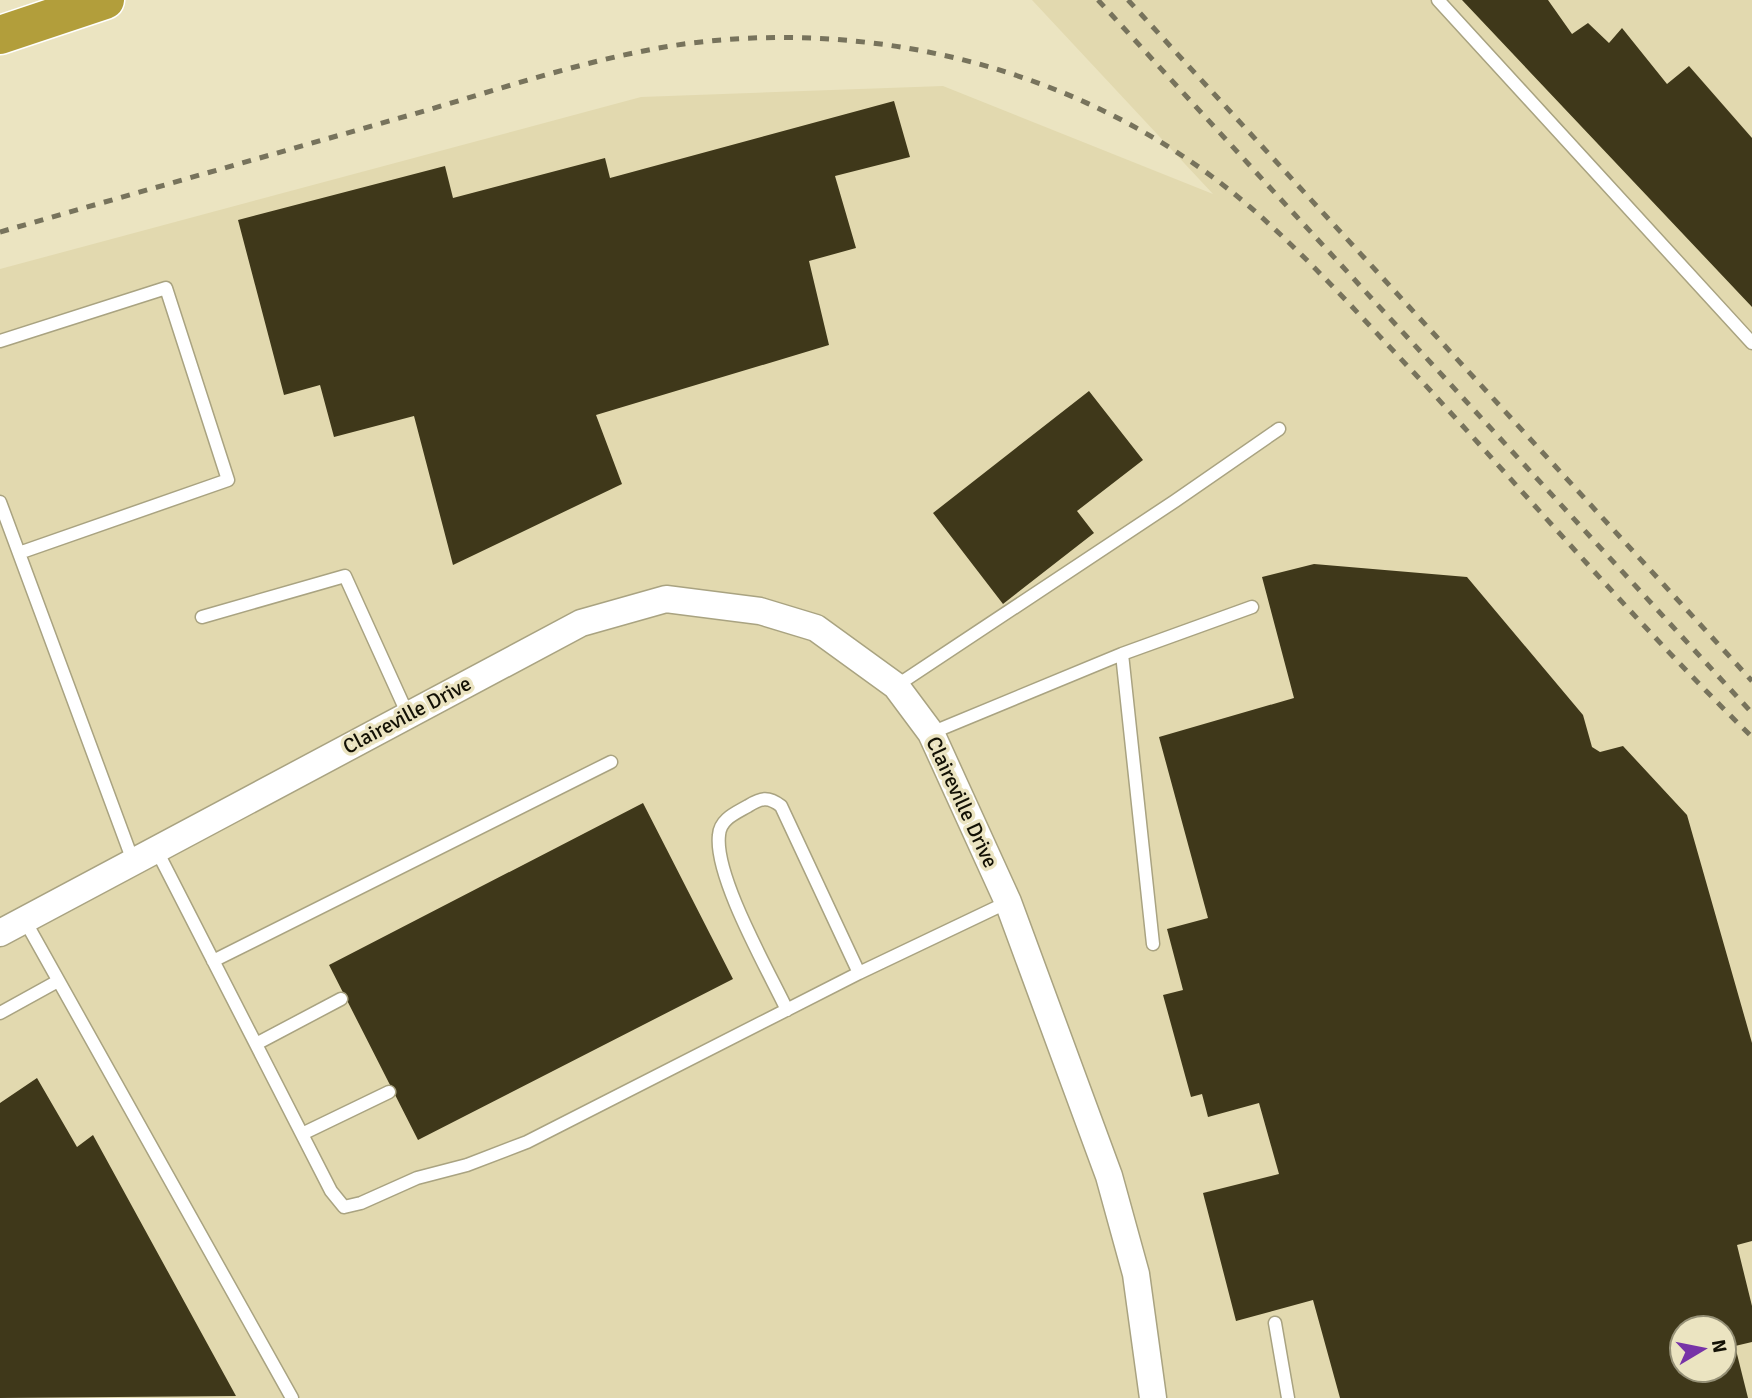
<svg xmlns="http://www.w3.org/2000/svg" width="1752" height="1398" viewBox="0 0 1752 1398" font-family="Signika,sans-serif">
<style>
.built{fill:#e2d9af;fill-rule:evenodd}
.building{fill:#3f381a;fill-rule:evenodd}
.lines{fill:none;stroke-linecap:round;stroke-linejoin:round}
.service-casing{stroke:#a9a381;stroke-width:15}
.minor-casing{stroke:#a9a381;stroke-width:29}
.motorway-casing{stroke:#fff;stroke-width:41}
.service{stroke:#fff;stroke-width:12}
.minor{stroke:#fff;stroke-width:26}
.motorway{stroke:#b29e3b;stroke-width:38}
.rail{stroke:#77735c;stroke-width:5;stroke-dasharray:9 9;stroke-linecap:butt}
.labels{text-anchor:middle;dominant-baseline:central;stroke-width:7;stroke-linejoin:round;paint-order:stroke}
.street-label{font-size:21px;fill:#131105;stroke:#ebe4c1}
</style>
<rect width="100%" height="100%" fill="#ebe4c1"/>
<path class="built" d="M1032,0h720v1398h-1752v-1129l641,-172 302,-11 270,108zM1682,1328h42v42h-42z"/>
<path class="building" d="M1462,0h86l24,34 16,-11 21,20 13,-15 45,56 22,-18 63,72v169z
M894,101l16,56 -75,19 21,72 -47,13 20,84 -233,70 26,69 -169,81 -39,-149 -80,21 -14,-52 -36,10 -46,-175 207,-54 8,32 152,-40 5,20z
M1089,391l54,69 -66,51 17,22 -91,71 -70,-91z
M1314,564l153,13 116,138 9,32 8,5 23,-6 64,69 65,228v198l-15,4 15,61v36l-17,4 13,52h-408l-27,-98 -77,21 -33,-128 76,-19 -20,-71 -51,14 -6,-23 -11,3 -28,-102 20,-5 -16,-61 41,-11 -49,-181 135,-39 -32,-121zM1682,1328h42v42h-42z
M643,803l90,176 -315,161 -89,-175z
M37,1078l40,69 16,-12 143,261 -236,2v-295z"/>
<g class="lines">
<g class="service-casing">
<path id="service" d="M1438,0l314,343
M0,341l166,-53 62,192 -209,73
M0,502l133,359
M202,617l143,-41 63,139
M1122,654l31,290
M896,686l279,-185 104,-72
M931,733l191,-79 130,-47
M156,849l175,342 13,16 17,-4 56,-25 50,-13 60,-23 332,-169 149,-71
M24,919l268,479
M213,961l398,-199
M787,1010c-19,-40 -73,-134 -68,-175 1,-16 17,-22 29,-29 13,-8 20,-10 33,0l78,167
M0,1013l58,-32
M256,1044l85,-45
M302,1134l87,-42
M1275,1323l13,75"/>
</g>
<g class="minor-casing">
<path id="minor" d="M0,933l581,-310 85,-24 94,12 56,17 80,58 35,47 77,169 101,274 27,98 17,124"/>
</g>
<g class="motorway-casing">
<path id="motorway" d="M0,35l105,-35"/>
</g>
<use href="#service" class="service"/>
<use href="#minor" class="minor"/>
<use href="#motorway" class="motorway"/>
<path class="rail" d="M1098,0l654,713
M1128,0l624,681
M0,232c132,-38 264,-75 396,-113 94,-26 190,-61 288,-75 200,-27 412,30 566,163 60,52 112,111 166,168 112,121 219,247 336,362"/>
</g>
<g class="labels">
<g class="street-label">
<text transform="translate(407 715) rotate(-28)">Claireville Drive</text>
<text transform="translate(962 802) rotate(65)">Claireville Drive</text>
</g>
</g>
<g transform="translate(1703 1349) rotate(80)"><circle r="33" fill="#ebe4c1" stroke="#959076" stroke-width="2"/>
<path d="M0-5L12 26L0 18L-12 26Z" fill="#7733a7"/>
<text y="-10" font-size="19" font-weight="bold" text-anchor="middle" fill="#131105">N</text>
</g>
</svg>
